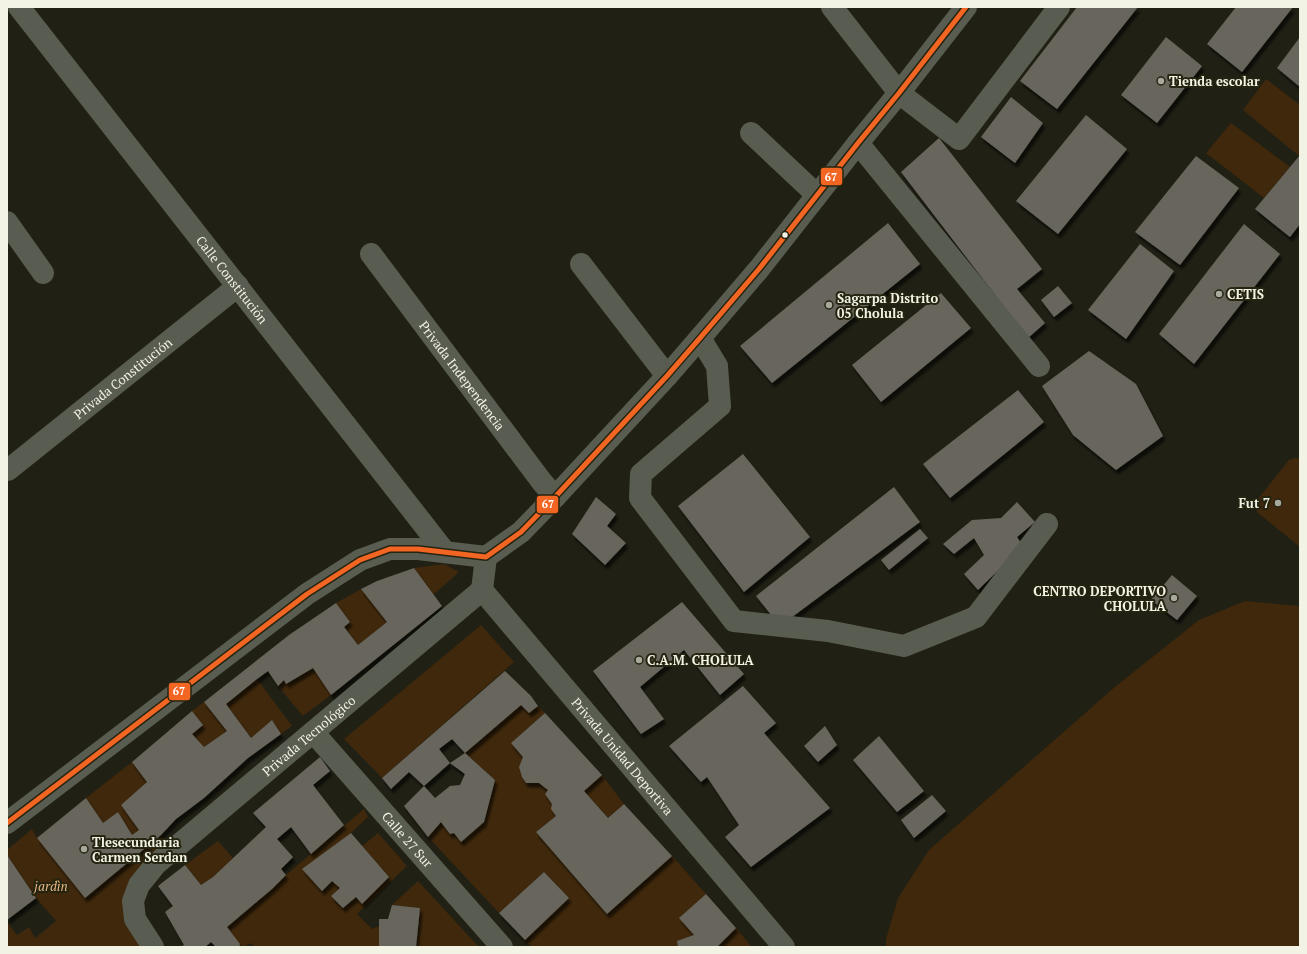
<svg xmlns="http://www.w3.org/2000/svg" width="1307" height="954" viewBox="0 0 1307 954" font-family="'PT Serif',serif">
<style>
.green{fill:#3f280b}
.building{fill:#67655c;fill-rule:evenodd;filter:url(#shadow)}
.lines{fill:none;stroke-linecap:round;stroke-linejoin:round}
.minor{stroke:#595c50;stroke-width:22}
.bus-1-casing{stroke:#252410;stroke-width:8}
.bus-1{stroke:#f26522;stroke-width:5}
.poi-dot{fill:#a8a89c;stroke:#252410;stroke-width:1.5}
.bus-dot{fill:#f2f2e5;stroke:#252410;stroke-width:1.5}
.labels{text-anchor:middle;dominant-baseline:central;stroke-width:4;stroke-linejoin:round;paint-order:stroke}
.poi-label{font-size:13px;font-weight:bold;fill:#f2f2e5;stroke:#252410;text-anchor:start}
.street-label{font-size:13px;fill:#f2f2e5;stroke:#252410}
.park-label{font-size:13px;font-style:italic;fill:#e8b581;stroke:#252410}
.line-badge{stroke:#252410;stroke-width:1.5}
.badge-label{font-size:11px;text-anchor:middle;font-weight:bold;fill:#fff}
</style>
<defs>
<filter id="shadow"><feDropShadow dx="2.5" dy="4.5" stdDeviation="1" flood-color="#0009"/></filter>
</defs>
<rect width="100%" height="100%" fill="#202015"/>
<path class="green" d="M1266,79l34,26v50l-1,1 -56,-46z
M1231,123l59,44 -26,31 -58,-45z
M1295,458l5,1v88l-42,-34 -3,-6 2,-7 32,-40z
M444,564l15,8 -26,23 -19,-27z
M361,589l26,33 -29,23 -14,-18 6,-5 -14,-19z
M1245,601l55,5v341h-414v-8l12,-41 31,-48 187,-164 83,-66z
M481,625l33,37 -132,116 -38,-39z
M313,668l18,27 -28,21 -25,-30 6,-6 3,4z
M257,679l35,47 -11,8 -9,-14 -21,18 -25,-34z
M204,702l23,29 -23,16 -12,-13 11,-9 -11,-14z
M521,705l8,8 9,-7 7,7 -34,30 12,14c-4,11 -4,16 3,26h13l9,7 -3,4 7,10 4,12 -20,16 71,82 65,-58 34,38 -26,24 14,17 -16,12h-147l-6,-7 44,-42 -25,-26 -45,41 -71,-76 13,-15 9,12 4,-1 7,9 23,-20 11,-42 -30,-27z
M132,762l15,20 -26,23 18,25 -7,5 -14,-23 -15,11 -17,-25z
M602,775l22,29 -16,14 -24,-27z
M364,809l4,8 -17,16 -48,36 18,21 11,-9 8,7 -9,8 12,12 13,-11 6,7 27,-27 -27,-31 16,-13 29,33 -50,48 15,15 7,-3v21h-125l-3,-4 -8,4h-4l-12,-20 45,-38 14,-14z
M32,829l5,9 48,60 76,-63 13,15 -35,35 9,62h-141v-25l10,13 12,-8 6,11 21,-17 -20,-23 -29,-43v-5z
M218,841l15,17 -20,19 -12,8 -16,-20z
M418,881l61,66h-63l4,-39 -28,-3z
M736,928l16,19h-35z"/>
<path class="building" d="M1077,7h61l-81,102 -37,-28z
M1236,7h57l-51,65 -35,-28z
M1166,37l36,29 -45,57 -36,-28z
M1300,37v50l-23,-19z
M1011,97l32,26 -28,40 -34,-26z
M1086,115l41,34 -69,85 -42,-33z
M939,138l103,131 -25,20 28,34 -17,15 -127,-166z
M1300,155v69l-10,13 -35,-28z
M1196,156l43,32 -59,77 -45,-33z
M888,223l32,41 -148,119 -32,-37z
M1244,224l36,30 -86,110 -35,-30z
M1140,244l34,27 -48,68 -38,-29z
M1058,286l14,17 -18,14 -13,-17z
M941,293l30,35 -90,74 -29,-37z
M1089,351l47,33 27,52 -47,34 -43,-35 -31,-49z
M1018,390l26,32 -94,76 -27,-34z
M743,454l67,83 -66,55 -66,-86z
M894,487l26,35 -140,104 -24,-30z
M596,497l20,17 -9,12 19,17 -21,22 -33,-31z
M1017,502l18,20 -18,15 6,9 -45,44 -14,-16 20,-19 -10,-17 -20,16 -11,-10 29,-24 29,-2z
M920,529l8,9 -39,32 -8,-10z
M414,568l28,38 -111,89 -18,-27 -27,16 -2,-4 -6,6 -10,-15 -11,8 -31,25 25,34 21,-18 9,14 -33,24 -44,40 -28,21 -15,16 -76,63 -48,-60 49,-40 17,25 15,-11 14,23 7,-5 -18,-25 26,-23 -15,-20 60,-51 11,14 -11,9 12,13 23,-16 -23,-29 85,-67 47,-32 14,19 -6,5 14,18 29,-23 -26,-33 16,-8z
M1172,575l25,21 -20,24 -26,-20z
M682,602l62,72 -24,21 -36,-45 -44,37 24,32 -23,15 -48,-63z
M505,671l26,25 7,10 -9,7 -8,-8 -56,48 -13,-14 -13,10 11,14 15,-10 30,27 -11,42 -23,20 -7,-9 -4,1 -9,-12 -13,15 -24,-31 20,-20 -15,-14 -18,17 -9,-11zM450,763l15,11 -5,11 -10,1 -15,12 -11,-12z
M743,686l33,37 -12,10 66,75 -79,59 -26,-30 14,-12 -32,-48 -6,5 -32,-36z
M545,713l57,62 -18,16 24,27 16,-14 48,52 -65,58 -71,-82 20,-16 -5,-7 1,-5 -7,-10 3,-4 -9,-7h-13l-4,-6 -3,-10 4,-10 -12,-14z
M825,726l12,19 -19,17 -14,-16z
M879,736l45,55 -27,21 -44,-52z
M320,757l10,14 -17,14 31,40 -33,29 -20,-27 -14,12 16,18 -12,12 5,6 -14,14 -45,38 13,17 -1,3h-23l-5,-5 -6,5h-24l3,-2 -19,-33 8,-6 -15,-20 27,-21 16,20 12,-8 53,-50 -13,-14z
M932,795l14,16 -32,27 -13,-18z
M351,833l38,44 -27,27 -6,-7 -13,11 -12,-12 9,-8 -8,-7 -10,10 -20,-22z
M7,855l29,43 -29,22z
M544,872l25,26 -44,42 -26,-27z
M706,894l30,34 -19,19h-39l-1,-6 17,-6 -15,-17z
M392,905l28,3 -4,39h-37v-28h9z"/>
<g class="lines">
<g class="minor">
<path id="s1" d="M19,7l426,545"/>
<path d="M832,7l67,86 60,46 100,-132"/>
<path d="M751,133l66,62"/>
<path d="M858,143l181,223"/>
<path d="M7,222l36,51"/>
<path id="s2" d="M371,254l171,228 13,15"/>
<path d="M581,264l86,112"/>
<path d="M700,338l17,28 3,40 -79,68 -1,24 94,123 94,10 76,15 72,-29 71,-93"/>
<path id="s3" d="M8,470l230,-184"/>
<path id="s4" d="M486,557l-4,33 302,357"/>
<path id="s5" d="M313,732l189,215"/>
<path d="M7,823l300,-229 53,-34 30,-11h28l68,8 35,-25 34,-35 112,-121 33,-38 59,-69 99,-126 41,-50 67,-86"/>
<path id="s6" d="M153,947l-18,-28 -2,-18 6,-16 17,-21 326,-274"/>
</g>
<g class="bus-1-casing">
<path id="bus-1" d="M7,823l300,-229 53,-34 30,-11h28l68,8 35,-25 34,-35 112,-121 33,-38 59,-69 99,-126 41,-50 67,-86"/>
</g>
<use href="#bus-1" class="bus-1"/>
</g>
<g class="poi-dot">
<circle cx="1161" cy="81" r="4"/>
<circle cx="1219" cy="294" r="4"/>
<circle cx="829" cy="305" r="4"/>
<circle cx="1278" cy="503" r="4"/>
<circle cx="1174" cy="598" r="4"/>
<circle cx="639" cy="660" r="4"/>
<circle cx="84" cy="849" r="4"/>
</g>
<circle class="bus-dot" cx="785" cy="235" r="3.5"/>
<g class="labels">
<g class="poi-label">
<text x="1169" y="81">Tienda escolar</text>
<text x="1227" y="294">CETIS</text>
<text x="837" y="298">Sagarpa Distrito<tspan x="837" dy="15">05 Cholula</tspan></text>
<text x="1270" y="503" text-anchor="end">Fut 7</text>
<text x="1166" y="591" text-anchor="end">CENTRO DEPORTIVO<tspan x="1166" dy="15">CHOLULA</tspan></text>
<text x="647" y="660">C.A.M. CHOLULA</text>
<text x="92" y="842">Tlesecundaria<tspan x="92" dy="15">Carmen Serdan</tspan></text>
</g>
<g class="street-label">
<text stroke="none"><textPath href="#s1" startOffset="346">Calle Constitución</textPath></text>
<text stroke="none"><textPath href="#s2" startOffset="152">Privada Independencia</textPath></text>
<text stroke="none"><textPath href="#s3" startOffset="147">Privada Constitución</textPath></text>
<text stroke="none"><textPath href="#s6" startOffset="295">Privada Tecnológico</textPath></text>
<text stroke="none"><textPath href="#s4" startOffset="251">Privada Unidad Deportiva</textPath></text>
<text stroke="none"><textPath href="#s5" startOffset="143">Calle 27 Sur</textPath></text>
</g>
<g class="park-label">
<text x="51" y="886">jardìn</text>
</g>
</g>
<g class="line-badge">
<rect x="820" y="167" width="23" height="19" rx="4" fill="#f26522"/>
<rect x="536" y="495" width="23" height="19" rx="4" fill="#f26522"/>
<rect x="168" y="682" width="23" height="19" rx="4" fill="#f26522"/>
</g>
<g class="badge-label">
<text x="831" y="181">67</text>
<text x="548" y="508">67</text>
<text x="179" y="695">67</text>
</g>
<rect width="1307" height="954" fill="none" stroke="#f2f2e5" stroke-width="16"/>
</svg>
